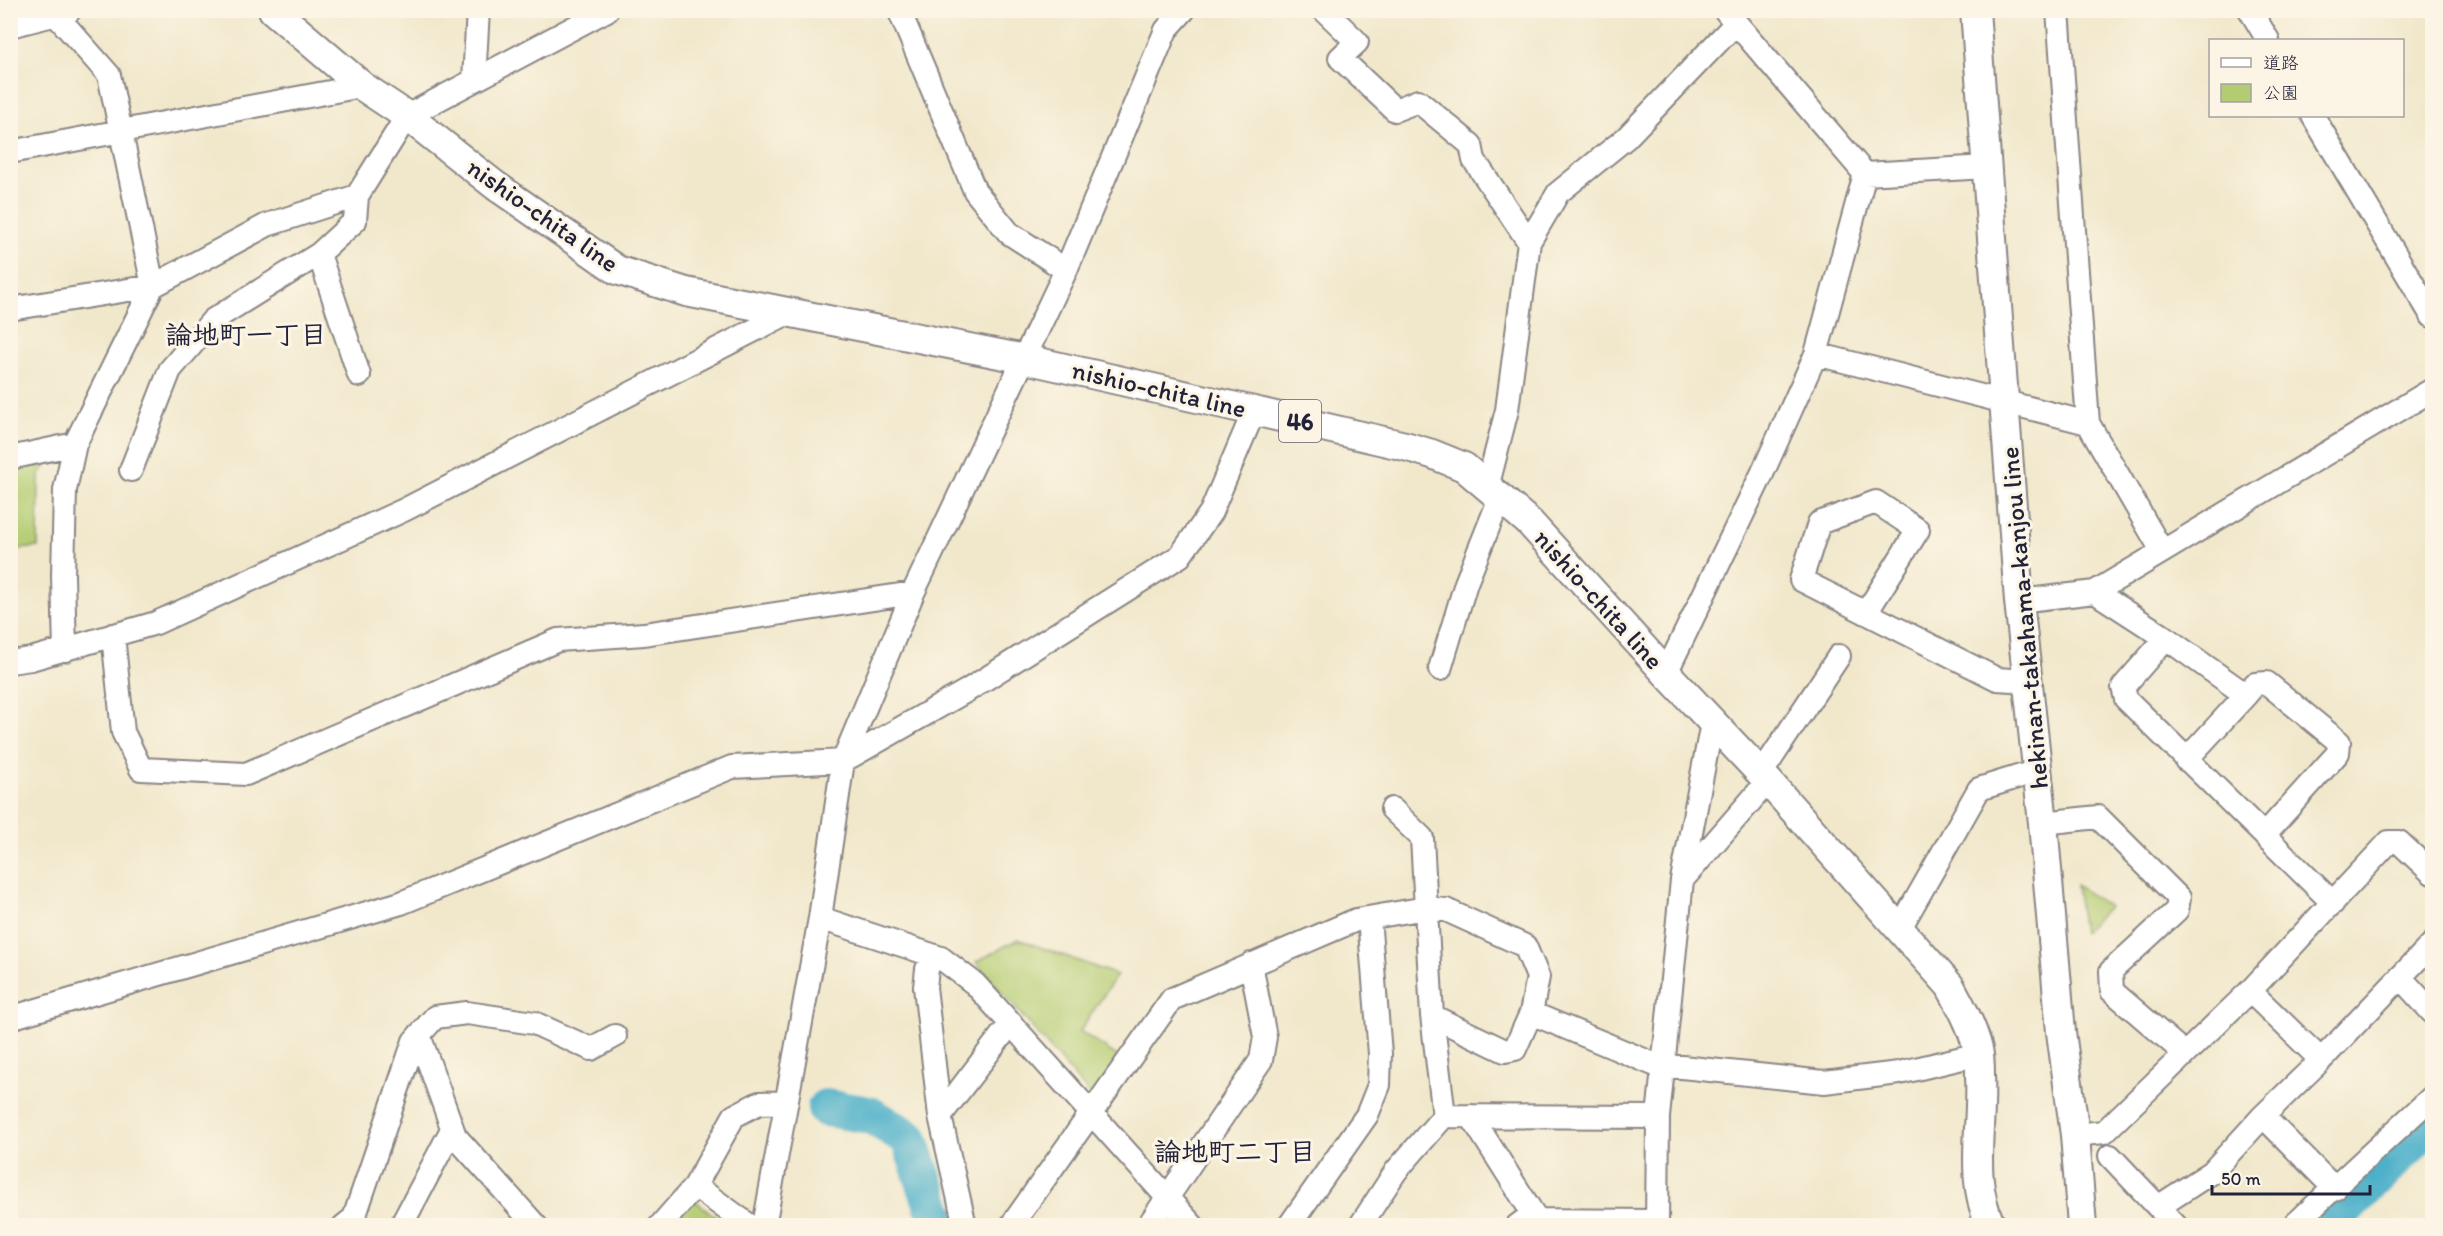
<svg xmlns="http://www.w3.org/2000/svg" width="2443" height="1236" viewBox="0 0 2443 1236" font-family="Itim,'Klee One',sans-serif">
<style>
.green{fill:#b3cc71;stroke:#6a7756;stroke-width:1.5}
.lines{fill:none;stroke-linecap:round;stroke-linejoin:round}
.river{stroke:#4aafc9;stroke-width:38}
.minor-casing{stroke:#8a8584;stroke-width:26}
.major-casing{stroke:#8a8584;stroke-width:32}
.minor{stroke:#fff;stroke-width:22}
.major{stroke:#fff;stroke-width:28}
.labels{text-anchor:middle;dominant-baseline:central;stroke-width:6;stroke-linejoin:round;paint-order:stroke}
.shield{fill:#fcf5e5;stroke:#63616e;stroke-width:1.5}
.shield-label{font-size:24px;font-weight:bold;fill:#22223b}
.street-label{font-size:26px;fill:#22223b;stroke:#fcf5e5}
.neighbourhood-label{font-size:27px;font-weight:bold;fill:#22223b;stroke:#fcf5e5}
</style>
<rect width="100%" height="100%" fill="#fcf5e5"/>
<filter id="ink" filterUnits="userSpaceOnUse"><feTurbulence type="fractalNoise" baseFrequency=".0167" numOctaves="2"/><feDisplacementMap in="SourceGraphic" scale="12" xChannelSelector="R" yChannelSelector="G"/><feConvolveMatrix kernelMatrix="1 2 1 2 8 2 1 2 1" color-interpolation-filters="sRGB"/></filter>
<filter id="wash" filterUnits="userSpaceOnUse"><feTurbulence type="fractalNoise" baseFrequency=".008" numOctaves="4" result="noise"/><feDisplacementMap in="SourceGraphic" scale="24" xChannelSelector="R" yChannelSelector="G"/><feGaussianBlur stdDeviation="1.35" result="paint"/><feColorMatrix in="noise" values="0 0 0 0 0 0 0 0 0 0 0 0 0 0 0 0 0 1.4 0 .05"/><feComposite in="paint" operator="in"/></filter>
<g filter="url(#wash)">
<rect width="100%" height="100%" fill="#f1e8cc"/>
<path class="green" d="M50,459l-11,16 -1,72 -27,3 -1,-83z
M2076,885l33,22 -26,25z
M1018,939l99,36 -37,56 40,27 -28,39 -116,-135z
M693,1199l31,24 -3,2 -54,1z"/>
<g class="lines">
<path class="river" d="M826,1108l44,7 39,23 31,88
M2328,1226l104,-103"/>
</g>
</g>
<g filter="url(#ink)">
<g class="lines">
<g class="minor-casing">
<path id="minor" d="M899,10l76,181 34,42 57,37
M1324,10l33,32 -17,16 55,52 23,-9 53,44 3,15 55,82
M2058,10l30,413 74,128
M2250,10l18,30
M56,15l53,60 44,211 -78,158 -10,46 -2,86 2,74
M10,26l59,-15
M474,80l4,-70
M2313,116l119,200
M10,152l352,-66
M1865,174l122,-7
M319,254l40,121
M10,309l143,-23 114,-61 90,-29 50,-80 200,-106
M1816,354l272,69
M10,458l65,-14
M131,470l39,-100 43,-50 106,-66 36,-33 2,-25
M1487,488l20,-78 22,-168 29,-49 68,-55 110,-115
M2095,592l71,46 80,57 9,-11 12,-1 72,59 -1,11 -74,82 -138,-136 -3,-12 43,-49
M2019,601l76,-9 337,-202
M1866,613l52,-83 -42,-28 -57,21 -18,57 196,99 30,2
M113,635l10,97 18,37 105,5 312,-134 86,-6 269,-41
M10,662l21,-3 125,-36 248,-113 384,-197
M1440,669l26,-86 34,-85
M1666,673l96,-199 54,-120 49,-180 -140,-164
M2186,760l60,-65
M1761,774l78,-118
M1392,809l30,29 10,178 12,100
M2043,823l55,-6 81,81 -2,12 -66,61 1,20 72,62
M2264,835l69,68
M1683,879l85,-98
M820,918l121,40 34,26 218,242
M1900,928l79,-139 58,-18
M933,956l-6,13 -2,18 15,129 25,110
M2400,977l32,35
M2250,991l71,69
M1432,1016l73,35 10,-2 16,-36 132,55
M10,1018l391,-115 331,-136 111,-6 125,-71 212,-134 31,-44 43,-101
M419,1035l36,101 81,90
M1663,1065l161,17 75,-9 80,-19
M940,1116l71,-93
M1471,1116l66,104
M2263,1116l72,73
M2075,1135l29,-3 146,-141 139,-149h10l33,31
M2110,1156l66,70
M695,1186l39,-70 25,-13 28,-1
M2158,1207l54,-35 51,-56 58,-56 111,-116
M344,1226l10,-8 60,-177 21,-24 32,-4 67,10 57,26 24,-13
M401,1226l51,-97
M660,1226l35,-40 55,40
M764,1226l56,-308 23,-157 70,-168 153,-323 100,-240 18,-20
M1011,1226l161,-227 184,-79 70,-12 20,2 79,36 13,31 -7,36
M1148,1226l113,-166 4,-23 -14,-73
M1289,1226l78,-111 12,-30 1,-31 -11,-136
M1360,1226l36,-55 48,-55 214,1
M1517,1226l8,-6 132,1
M1657,1226l1,-109 24,-237 30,-157
M2293,1226l139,-129"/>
</g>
<g class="major-casing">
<path id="major" d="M273,10l89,76 45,30 89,70 121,84 69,22 339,67 229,52 151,35 27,8 32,13 66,56 136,150 102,108 182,205c11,20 22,40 28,63 2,8 2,18 2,27 3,50 -12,102 11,150
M1975,10l44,591 24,222 18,209 14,103 7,91"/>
</g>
<use href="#minor" class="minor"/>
<use href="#major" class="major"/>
</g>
</g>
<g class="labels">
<rect class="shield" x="1279" y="400" width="42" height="42" rx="4.5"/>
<g class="shield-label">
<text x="1300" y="421">46</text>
</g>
<g class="street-label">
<text transform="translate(543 215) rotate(35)">nishio-chita line</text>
<text transform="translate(1159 389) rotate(13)">nishio-chita line</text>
<text transform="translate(1599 599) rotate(48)">nishio-chita line</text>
<text transform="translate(2024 618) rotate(-95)">hekinan-takahama-kanjou line</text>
</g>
<g class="neighbourhood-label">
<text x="246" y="334">論地町一丁目</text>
<text x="1235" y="1151">論地町二丁目</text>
</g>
</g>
<rect width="2443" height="1236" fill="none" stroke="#fcf5e5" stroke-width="36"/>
<rect x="2209" y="39" width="195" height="78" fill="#fcf5e5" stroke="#a5a1a1" stroke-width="1.5"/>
<rect x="2221" y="58" width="30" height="9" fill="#ffffff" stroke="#a5a1a1" stroke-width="1.5"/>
<text x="2263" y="69" font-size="18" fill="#22223b">道路</text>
<rect x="2221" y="84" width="30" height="18" fill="#b3cc71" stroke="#a5a1a1" stroke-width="1.5"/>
<text x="2263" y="99" font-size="18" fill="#22223b">公園</text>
<path d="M2212 1185v9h158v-9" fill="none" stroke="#22223b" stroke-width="3"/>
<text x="2221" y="1185" font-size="18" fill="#22223b" stroke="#fcf5e5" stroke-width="4.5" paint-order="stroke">50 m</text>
</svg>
